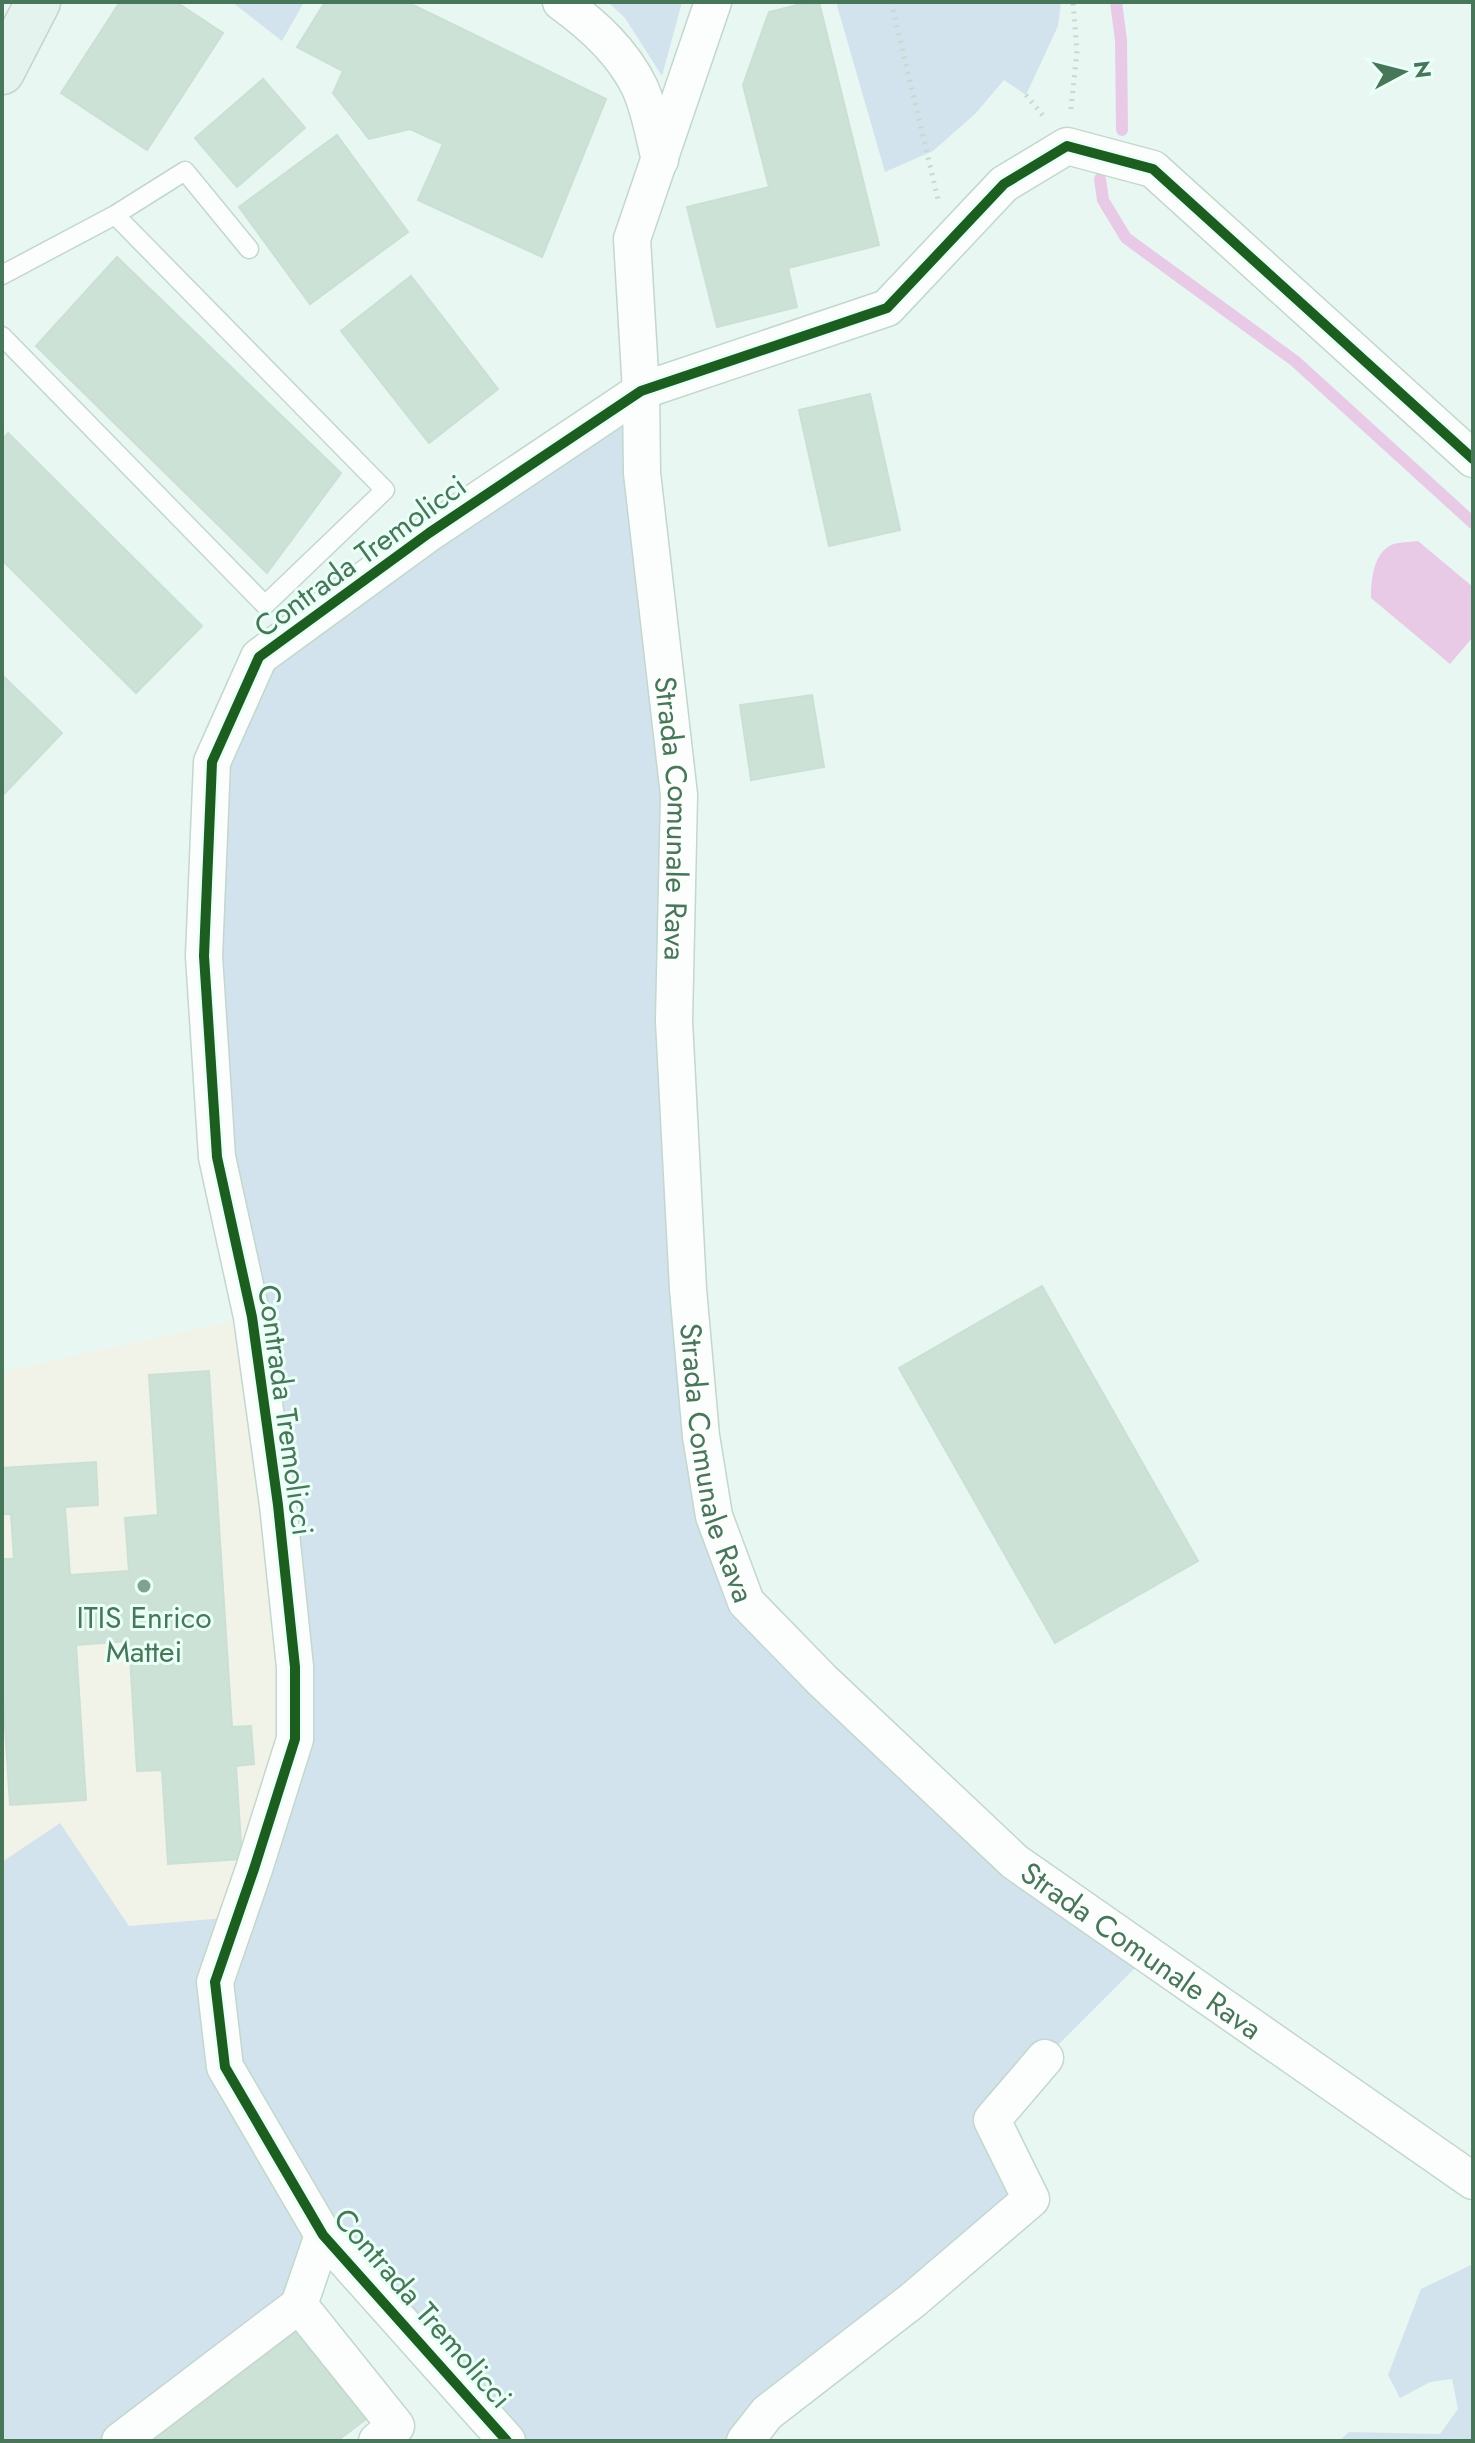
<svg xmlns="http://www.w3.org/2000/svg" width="1475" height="2443" viewBox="0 0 1475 2443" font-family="Jost,sans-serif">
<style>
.education{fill:#f1f3e8}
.green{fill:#d2e3ee}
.water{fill:#e8cae6}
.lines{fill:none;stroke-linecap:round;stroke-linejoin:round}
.stream{stroke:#e8cae6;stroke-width:12}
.building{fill:#cde2d7;stroke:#cae0d4;stroke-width:2}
.service-casing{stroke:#c3d7cc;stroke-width:21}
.minor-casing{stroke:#c3d7cc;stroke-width:39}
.primary-casing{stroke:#c4d6cc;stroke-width:47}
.path{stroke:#c9d8d0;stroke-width:5;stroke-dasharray:2 6;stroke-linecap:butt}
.service{stroke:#fcfefd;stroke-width:18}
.minor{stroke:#fcfefd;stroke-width:36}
.primary{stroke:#e4f3ed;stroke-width:44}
.cycleway-casing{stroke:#eafff7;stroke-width:15}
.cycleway{stroke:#1b5e20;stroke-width:10}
.poi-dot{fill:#7fa38e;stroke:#eafff7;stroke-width:3}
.labels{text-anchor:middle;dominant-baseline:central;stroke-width:6;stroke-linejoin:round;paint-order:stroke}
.street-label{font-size:30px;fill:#477658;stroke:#eafff7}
.poi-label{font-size:30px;fill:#477658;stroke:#eafff7}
</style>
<rect width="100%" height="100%" fill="#e8f7f2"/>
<path class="education" d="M252,1317l43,350 -58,250 -108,9 -127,85v-639z"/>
<path class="green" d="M232,2h72l-22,39z
M608,2h74l-20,74 -37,-58z
M836,2h225l-3,24 -32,69 -22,-15 -28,33 -43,38 -48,21z
M641,391l38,404 9,494 58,313 77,79 326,273 -104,104 -53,62 39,79 -286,242h-238l-184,-206 -24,70 -179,136h-118v-579l58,-39 69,103 108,-9 58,-178 -78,-582 -5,-395 47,-105z
M1473,2264v177h-134l10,-9 91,2 18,-25 -6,-30 -22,3 -30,16 -12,-23 33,-86z"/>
<path class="water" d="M1418,541l55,46v50l-23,27 -79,-66c0,-17 2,-44 20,-53 7,-3 19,-3 27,-4z"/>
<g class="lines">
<path class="stream" d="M1116,2l5,38 1,90
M1100,179l3,21 23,38 169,123 178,162"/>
</g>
<path class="building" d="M120,2h56l47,31 -76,117 -86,-57z
M325,2h82l199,97 -64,158 -124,-57 25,-56 -33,-15 -41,10 -36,-46 10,-22 -46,-24z
M809,2h10l60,243 -91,23 9,39 -80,20 -30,-120 82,-20 -26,-102 26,-73z
M263,79l42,49 -68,59 -42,-49z
M337,135l71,97 -98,72 -71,-97z
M117,257l224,216 -74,100 -231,-227z
M411,276l87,113 -69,54 -88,-112z
M870,394l30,136 -71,16 -30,-136z
M8,433l194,193 -66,67 -134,-133v-120z
M2,675l60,58 -60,63z
M812,695l12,72 -73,13 -11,-75z
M1042,1286l156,275 -143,82 -156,-275z
M209,1371l23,356 19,-1 3,38 -18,2 6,93 -74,5 -6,-94 -25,1 -8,-130 -53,4 10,155 -76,5 -8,-124v-122h12l-3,-45h-9v-46l94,-6 2,43 -33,2 5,68 59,-4 -4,-53 33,-3 -9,-140z
M300,2325l70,91 -33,25h-187z"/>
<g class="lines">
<g class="service-casing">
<path id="service" d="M115,215l70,-44 64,78
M2,275l113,-60 270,275 -120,115 -263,-269"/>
</g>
<g class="minor-casing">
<g id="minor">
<path d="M561,2c32,23 62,50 79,86 10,22 14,49 20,72"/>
<path id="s1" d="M713,2l-81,237 9,152 1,82 37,322 -5,226 14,268 13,147 13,80 32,86 77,79 192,181 458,319"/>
<path d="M299,2305l97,121 -19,15"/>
<path d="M120,2441l179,-136 24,-70"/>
<path d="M507,2441l-184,-206 -98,-168 -10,-85 39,-113 41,-130v-72l-17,-162 -26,-188 -35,-160 -13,-201 8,-194 47,-105 170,-124 212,-142 246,-83 117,-124 63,-38 86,23 320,290"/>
<path d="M745,2441l22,-28 146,-113 118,-101 -39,-79 53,-62"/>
</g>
</g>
<g class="primary-casing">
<path id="primary" d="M2,72l36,-70"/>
</g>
<path class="path" d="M891,2l47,197
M1026,95l18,22
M1071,109l6,-58 -4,-49"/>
<use href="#service" class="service"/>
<use href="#minor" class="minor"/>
<use href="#primary" class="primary"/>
<g class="cycleway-casing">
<path id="cycleway" d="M507,2441l-184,-206 -98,-168 -10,-85 39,-113 41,-130v-72l-17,-162 -26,-188 -35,-160 -13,-201 8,-194 47,-105 170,-124 212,-142 246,-83 117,-124 63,-38 86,23 320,290"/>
</g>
<use href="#cycleway" class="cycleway"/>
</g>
<circle class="poi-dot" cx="144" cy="1586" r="8"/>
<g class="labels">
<g class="street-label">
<text transform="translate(360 556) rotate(-36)">Contrada Tremolicci</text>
<text stroke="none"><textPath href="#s1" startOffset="832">Strada Comunale Rava</textPath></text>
<text transform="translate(286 1410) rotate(82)">Contrada Tremolicci</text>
<text stroke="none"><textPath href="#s1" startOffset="1480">Strada Comunale Rava</textPath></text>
<text stroke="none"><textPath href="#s1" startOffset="2152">Strada Comunale Rava</textPath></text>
<text transform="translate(423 2308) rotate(49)">Contrada Tremolicci</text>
</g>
<g class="poi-label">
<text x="144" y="1617">ITIS Enrico<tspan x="144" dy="34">Mattei</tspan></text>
</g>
</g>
<rect width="1475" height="2443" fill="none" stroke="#477658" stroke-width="8"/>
<g transform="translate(1403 72) rotate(83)" stroke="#eafff7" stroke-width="6" paint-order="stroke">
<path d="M0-6L14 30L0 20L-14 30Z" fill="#477658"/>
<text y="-12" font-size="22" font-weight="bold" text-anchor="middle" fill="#477658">N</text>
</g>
</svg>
